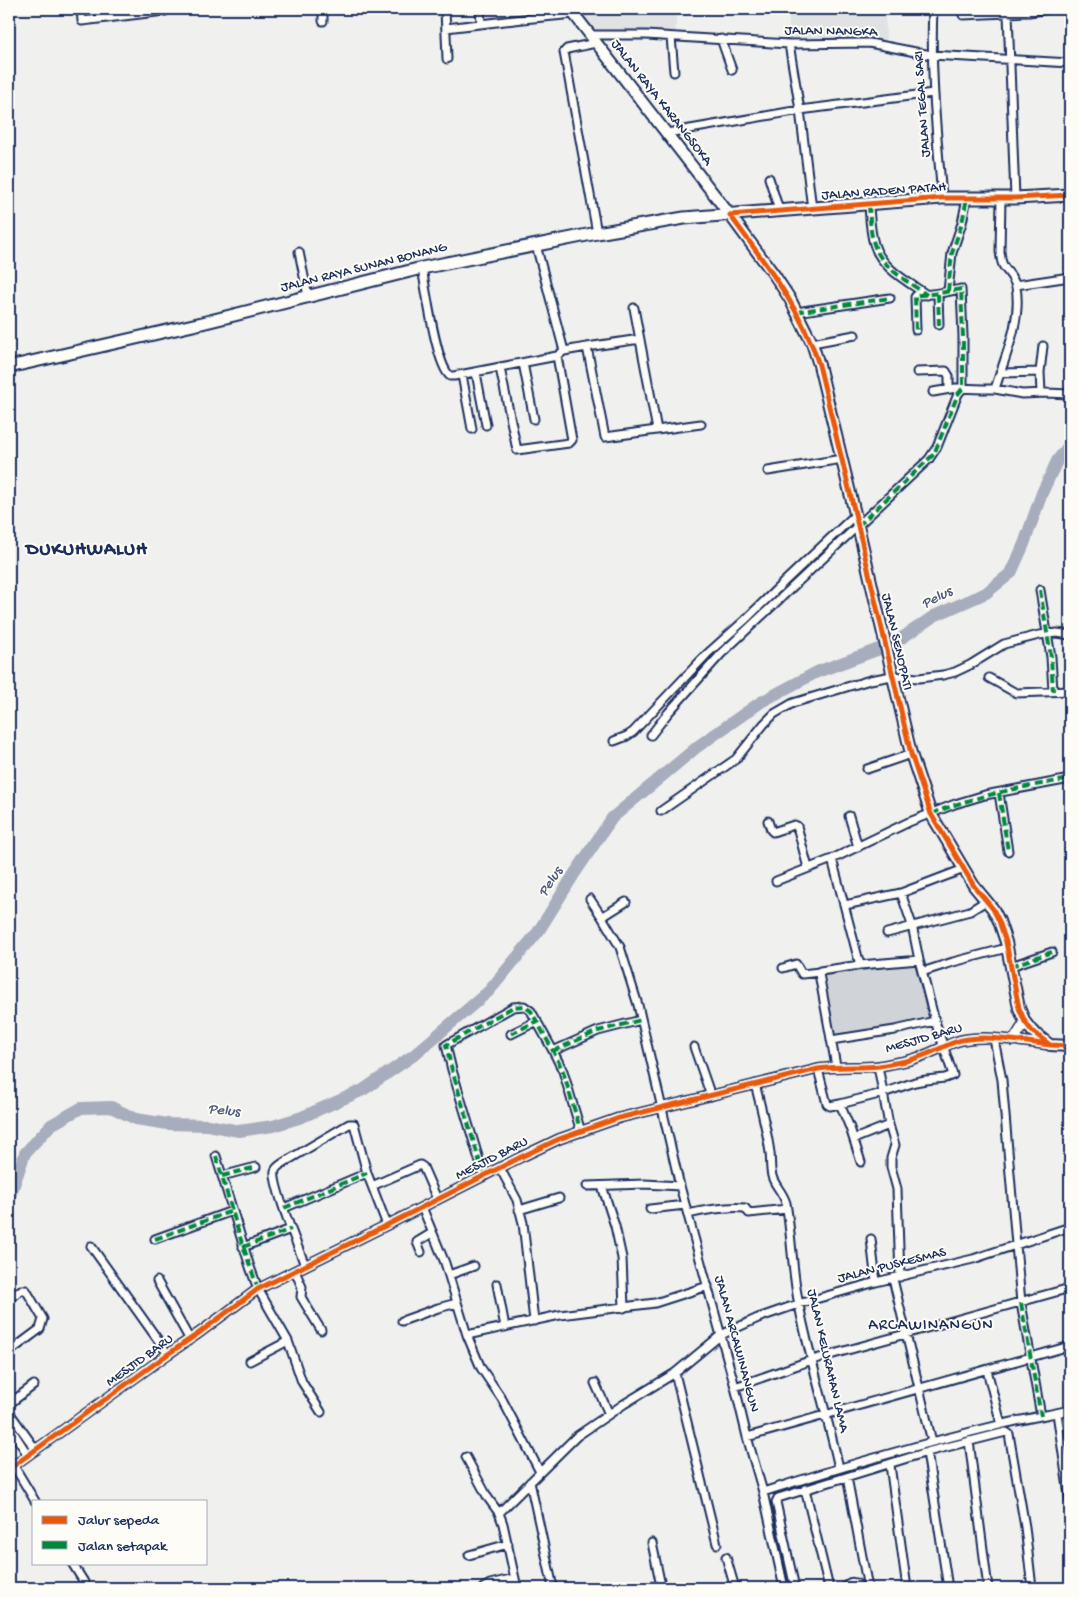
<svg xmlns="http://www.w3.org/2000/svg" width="1079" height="1597" viewBox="0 0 1079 1597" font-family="'Gochi Hand',sans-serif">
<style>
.built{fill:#e0e2e3}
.green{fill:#d0d3d8;stroke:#76819b}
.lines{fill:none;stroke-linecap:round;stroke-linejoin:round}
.river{stroke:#a7adbd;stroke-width:12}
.minor-casing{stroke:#1b2f5e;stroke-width:11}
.tertiary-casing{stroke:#1b2f5e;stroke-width:12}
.secondary-casing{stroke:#1b2f5e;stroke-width:14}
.primary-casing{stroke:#1b2f5e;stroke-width:15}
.minor{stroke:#fdfcf7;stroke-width:7}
.tertiary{stroke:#fdfcf7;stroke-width:9}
.secondary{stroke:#fdfcf7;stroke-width:10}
.primary{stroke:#fdfcf7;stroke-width:11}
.quiet{stroke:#00873e;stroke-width:4;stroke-dasharray:8 4;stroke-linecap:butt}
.cycleway-casing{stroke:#fdfcf7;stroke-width:8}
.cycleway{stroke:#e8590c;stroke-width:5}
.labels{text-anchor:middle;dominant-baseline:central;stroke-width:4;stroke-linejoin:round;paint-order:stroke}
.street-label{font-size:14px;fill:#1b2f5e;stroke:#fdfcf7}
.water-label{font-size:15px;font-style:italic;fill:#4c5b7f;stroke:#fdfcf7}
.quarter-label{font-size:16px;letter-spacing:1px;fill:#1b2f5e;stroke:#fdfcf7}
.district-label{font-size:19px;font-weight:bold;letter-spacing:1px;fill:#1b2f5e;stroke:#fdfcf7}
</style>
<rect width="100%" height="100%" fill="#f0f0ee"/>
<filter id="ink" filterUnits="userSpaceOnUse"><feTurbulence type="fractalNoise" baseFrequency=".02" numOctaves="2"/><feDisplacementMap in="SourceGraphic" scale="10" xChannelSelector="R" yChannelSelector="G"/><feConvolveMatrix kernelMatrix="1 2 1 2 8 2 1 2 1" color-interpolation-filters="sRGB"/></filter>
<g filter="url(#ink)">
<path class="built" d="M573,9h104l-2,27 -84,-4z
M746,9h139l1,32 -97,-3v-23z"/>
<path class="green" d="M917,963l13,61 -103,15 -8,-54 2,-9z"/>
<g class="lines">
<path class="river" d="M9,1199l16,-46 26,-28 30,-17 30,-1 25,12 32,5 40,1 31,6 34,-5 29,-9 61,-27 51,-35 75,-64 49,-59 35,-56 39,-58 85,-71 64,-45 56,-30 76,-28 41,-28 52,-23 25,-20 13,-29 18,-51 15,-32 13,-17"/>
<g class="minor-casing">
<path id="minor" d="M81,9l1,12 83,-10
M445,9l2,50
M480,9l1,15
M933,9c-3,63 4,126 9,189
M1068,9l2,23
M1008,13l7,185
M963,15l66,-3 20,-3
M323,21v-12
M446,28l77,-9 51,-5
M590,35h56l143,9 80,-1 62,12 139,8
M671,37l3,35
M721,39l11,31
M596,43l-29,6 -3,3 33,181
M789,44l11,66 12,99
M667,133l133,-23 133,-17
M769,178l10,32
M869,205c1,13 1,26 5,39 7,24 33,37 53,51
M299,252l9,44
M422,268c4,21 14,97 28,108h4l103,-20 7,-5 -28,-106
M1016,285l54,-8
M948,291l4,-38 10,-30 5,-25
M938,294l1,31
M634,308l23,122
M796,312l94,-14
M812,343l43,-8
M587,347l53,-8
M564,351l23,-4 18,90 96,-13
M523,363l11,56
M500,368l17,82 52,-7 3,-3 -15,-84
M917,372l29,-1 3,5v13
M476,373l10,52
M1000,373l40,-1
M462,375l10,54
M995,389c10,-33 27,-68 21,-102 -2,-9 -7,-13 -12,-20 -3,-4 -3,-10 -4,-15l1,-54
M933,392l23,-4 27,1h12l27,5 24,-1 24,1
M1041,393l-1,-21 3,-26
M768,471l74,-12
M1040,590l11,67 2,34
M989,678l27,15 54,-2
M651,735l17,-22 53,-59 208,-195 8,-12 21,-53 5,-6v-52l-2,-47c-15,3 -29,6 -44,6l-2,2 1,33
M614,741l13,-5 6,-4 74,-78 38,-34 40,-39 70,-66
M867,769l44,-15
M999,793l9,58
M661,811l75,-52 28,-35 10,-10 19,-11 77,-23 22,-4 27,2 24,-3 12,-3 15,-7 34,-21 35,-9 18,-2 13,2
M849,816l9,31
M768,821l3,9 2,2 21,-7 3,1 11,42
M832,859l28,106
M776,881l56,-22 77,-37 46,-18 30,-9 85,-16
M901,893l11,32 7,35
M590,899l12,18 24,-15
M845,905l56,-12 63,-24
M602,917l18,30 18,58 42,181 55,201 12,50 16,55 21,96
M887,933l83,-22 16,-10
M1011,966l41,-14
M783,968l13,-4 6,10 17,-2
M922,972l31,-10 54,-14
M511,1034l26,-13
M994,1039l8,41 19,223 20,113
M831,1040l64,-10 40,-9
M694,1047l17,49
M553,1051l45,-20 43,-11
M836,1066l-17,-92 1,-3 40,-6 59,-5 16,61 18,54 -8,3 -19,2 -11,2 -32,11 -43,11
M878,1066l11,59 6,20 -4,13v9l6,22 3,88
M818,1069l9,35 3,2 10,-2 10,24 11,34
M755,1084c6,23 12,46 15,69 1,7 0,16 2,23 2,9 11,16 14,27 6,34 6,69 13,102 11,55 28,109 40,163
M854,1139l35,-14
M216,1156l34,111 8,22 30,52 14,41 19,30
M500,1168l17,32 6,23 11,98
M222,1176l34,-9
M484,1176l-32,-106 -6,-25 67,-38 11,-1 7,5 20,36 12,24 18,61
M372,1186l48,-21 3,2 14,32
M587,1186l58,-2 35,2
M602,1186l13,40 7,32 2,50
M422,1207l23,56 22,72 14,33 21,31 38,73
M284,1208l83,-35
M650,1209l35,-4
M519,1210l40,-12
M688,1214c18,-4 38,-8 57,-6l4,5 38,-4
M155,1239l77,-28
M871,1239l5,43
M91,1246l77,108
M243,1247l48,-18
M421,1252l-4,-10 15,-9
M305,1265c-6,-15 -33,-81 -30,-94 1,-4 5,-6 8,-8l66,-39h5l13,49 20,52
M295,1271l7,16 -1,10 20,33
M449,1275l25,-9
M893,1279l39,163
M157,1281l33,59
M497,1284l8,43
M9,1299l12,-9h5l17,29 -3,10 -31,23
M402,1321l36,-13 19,-5
M467,1335l93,-20 95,-12 53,-17
M250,1361l38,-20
M987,1370l14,54
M675,1373l42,171
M595,1383l14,31
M735,1387l77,-27 258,-72
M9,1404l25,-19
M9,1412l27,38
M1057,1413l13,89
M9,1426l19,29
M747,1437l323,-91
M969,1441l19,147
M927,1452l21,136
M466,1457l22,41 11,15
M890,1465l17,123
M14,1466l21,35
M847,1477l21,111
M530,1482l22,101
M805,1489l24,99
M763,1492c78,-25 157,-48 236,-67 24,-6 48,-10 71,-15
M652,1543l9,43
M469,1555l39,-11
M726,1557l9,31
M72,1563l12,19
M483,1588l7,-4 25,-6
M517,1588l-14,-64 -4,-11 78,-77 47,-32 51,-31 46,-38 37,-17 40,-14 78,-22 97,-23 97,-32
M637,1588c14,-3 27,-1 41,0
M795,1588l-19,-86 2,-4 149,-46 79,-20 3,2 16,93 7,61
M845,1588c4,-8 12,-7 15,0"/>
</g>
<g class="tertiary-casing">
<path id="tertiary" d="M1013,1041l12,-19
M9,1469l159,-115 31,-21 59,-44 129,-64 134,-68 38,-18 60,-21 199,-49c21,-3 40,-1 61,-3 7,-1 15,-3 22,-4 20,-3 36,-13 54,-20 27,-9 67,0 95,3"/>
</g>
<g class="secondary-casing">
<path id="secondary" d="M570,9l160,206 45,61 15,23 22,44 7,22 39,161 53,228 20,60 43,72 19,23 6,12 7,21 13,66 6,14 7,9 18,14 20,1"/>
</g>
<g class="primary-casing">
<path id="primary" d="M9,367l193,-44 220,-55 175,-35 87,-15 258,-20h73l55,-3"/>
</g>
<use href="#minor" class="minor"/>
<use href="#tertiary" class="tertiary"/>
<use href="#secondary" class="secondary"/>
<use href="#primary" class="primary"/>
<path class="quiet" d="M869,205c1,13 1,27 5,39 8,25 34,37 53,51
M948,291l4,-38 10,-30 5,-25
M938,294l1,31
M796,312l94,-14
M858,526l76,-72 24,-60 5,-6v-52l-2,-47c-15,3 -29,6 -44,6l-2,2 1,33
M1040,590l11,67 2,34
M999,793l9,58
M931,814c45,-19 92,-27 139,-35
M1011,966l41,-14
M511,1034l26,-13
M553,1051l45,-20 43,-11
M216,1156l23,78 19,55
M222,1176l34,-9
M484,1176l-32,-106 -6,-25 67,-38 11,-1 7,5 20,36 12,24 18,61
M284,1208l83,-35
M155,1239l77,-28
M243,1247l48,-18
M1021,1303l20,113"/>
<g class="cycleway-casing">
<path id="cycleway" d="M730,215c34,47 72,94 89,150l39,161 53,228 20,60 43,72 19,23 6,12 7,21 13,66 6,14 7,9 18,14 20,1
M730,215l212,-17h73l55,-3
M9,1469l159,-115 31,-21 59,-44 129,-64 134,-68 38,-18 60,-21 199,-49c21,-3 40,-1 61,-3 7,-1 15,-3 22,-4 20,-3 36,-13 54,-20 27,-9 67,0 95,3"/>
</g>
<use href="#cycleway" class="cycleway"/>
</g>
</g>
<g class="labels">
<g class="street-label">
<text transform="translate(831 32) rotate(1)">JALAN NANGKA</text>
<text transform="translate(661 103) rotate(52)">JALAN RAYA KARANGSOKA</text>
<text transform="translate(923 104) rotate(-94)">JALAN TEGAL SARI</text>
<text transform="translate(884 192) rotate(-4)">JALAN RADEN PATAH</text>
<text transform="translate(364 268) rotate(-14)">JALAN RAYA SUNAN BONANG</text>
<text transform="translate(896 642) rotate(77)">JALAN SENOPATI</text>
<text transform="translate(924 1039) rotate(-16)">MESJID BARU</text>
<text transform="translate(492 1159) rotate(-27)">MESJID BARU</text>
<text transform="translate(892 1266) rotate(-14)">JALAN PUSKESMAS</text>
<text transform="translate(736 1344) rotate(75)">JALAN ARCAWINANGUN</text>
<text transform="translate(140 1361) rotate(-36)">MESJID BARU</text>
<text transform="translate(827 1361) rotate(77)">JALAN KELURAHAN LAMA</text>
</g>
<g class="water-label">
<text transform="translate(937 598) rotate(-27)">Pelus</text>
<text transform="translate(551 882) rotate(-57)">Pelus</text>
<text transform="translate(224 1111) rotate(6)">Pelus</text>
</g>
<g class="quarter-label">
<text x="931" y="1326">ARCAWINANGUN</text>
</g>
<g class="district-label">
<text x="87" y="550">DUKUHWALUH</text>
</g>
</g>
<rect width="1079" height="1597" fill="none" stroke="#fdfcf7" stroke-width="30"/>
<rect x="15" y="15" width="1049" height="1567" fill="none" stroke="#1b2f5e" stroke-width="2" filter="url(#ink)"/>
<rect x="32" y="1500" width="175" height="65" fill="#fdfcf7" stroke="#a3aaba"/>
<rect x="42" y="1516" width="25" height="8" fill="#e8590c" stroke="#a3aaba"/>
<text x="78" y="1524" font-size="15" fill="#1b2f5e">Jalur sepeda</text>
<rect x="42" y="1541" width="25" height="8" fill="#00873e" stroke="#a3aaba"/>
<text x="78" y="1550" font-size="15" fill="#1b2f5e">Jalan setapak</text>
</svg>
